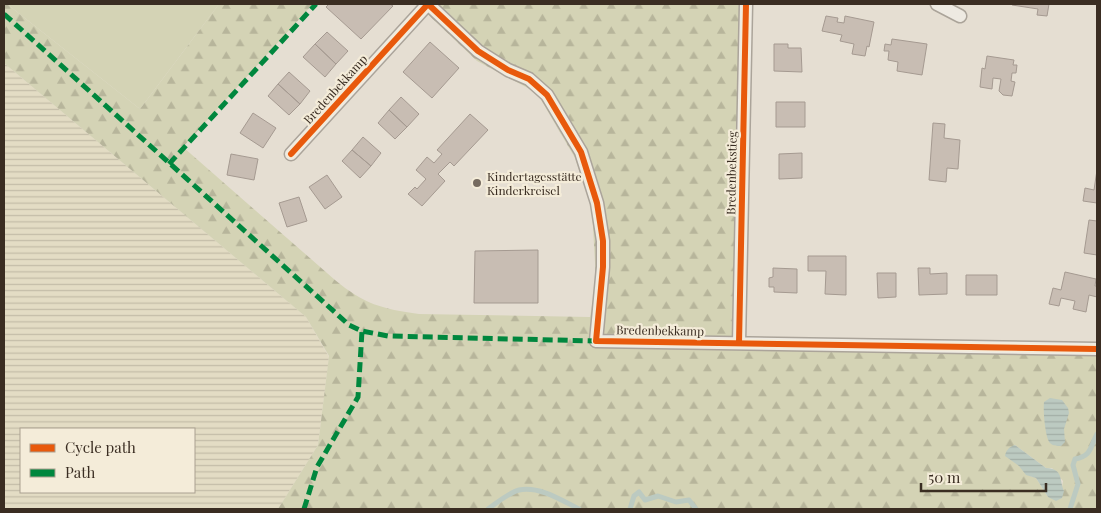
<svg xmlns="http://www.w3.org/2000/svg" width="1101" height="513" viewBox="0 0 1101 513" font-family="'Playfair Display',serif">
<style>
.farmland{fill:url(#farmland-rules);fill-rule:evenodd}
.grass{fill:#d4d3b5}
.forest{fill:url(#forest-firs);fill-rule:evenodd}
.water{fill:url(#water-rules)}
.lines{fill:none;stroke-linecap:round;stroke-linejoin:round}
.stream{stroke:#bccac1;stroke-width:5}
.building{fill:#c8bdb3;stroke:#a59a91}
.minor-casing{stroke:#aba49a;stroke-width:15}
.minor{stroke:#eeeae2;stroke-width:12}
.quiet{stroke:#00873e;stroke-width:5;stroke-dasharray:10 5;stroke-linecap:butt}
.cycleway-casing{stroke:#f4ecd9;stroke-width:9}
.cycleway{stroke:#e8590c;stroke-width:6}
.poi-dot{fill:#766b60;stroke:#f4ecd9;stroke-width:2}
.labels{text-anchor:middle;dominant-baseline:central;stroke-width:4.5;stroke-linejoin:round;paint-order:stroke}
.street-label{font-size:12px;fill:#3a2d22;stroke:#f4ecd9}
.poi-label{font-size:12px;fill:#3a2d22;stroke:#f4ecd9;text-anchor:start}
</style>
<defs>
<pattern id="farmland-rules" width="6" height="5" patternUnits="userSpaceOnUse" patternTransform="scale(1.25)"><rect width="6" height="5" fill="#e3dcc4"/><path d="M0 2.5h6" fill="none" stroke="#c4bda8"/></pattern>
<pattern id="forest-firs" width="22" height="20" patternUnits="userSpaceOnUse" patternTransform="scale(1.25)"><rect width="22" height="20" fill="#d4d3b5"/><path d="M5 1l3.5 6h-7zM16 11l3.5 6h-7z" fill="#b7b59b"/></pattern>
<pattern id="water-rules" width="6" height="5" patternUnits="userSpaceOnUse" patternTransform="scale(1.25)"><rect width="6" height="5" fill="#bccac1"/><path d="M0 2.5h6" fill="none" stroke="#a2aea6"/></pattern>
</defs>
<rect width="100%" height="100%" fill="#e5ded2"/>
<path class="farmland" d="M4,63l302,254 23,40 -11,88 -40,64h-274zM21,429h173v63h-173z"/>
<path class="grass" d="M7,4h212l-79,105z"/>
<path class="forest" d="M4,4h3l133,105 79,-105h94l-130,143 152,133c29,24 47,29 84,34l171,3 6,-36 -4,-72 -17,-51 -38,-65 -60,-32 -60,-57h325l-3,338 358,7v160h-819l40,-64 11,-89 -23,-39 -302,-254zM1015,445l31,23h6l11,13 -1,6 -14,10 -12,-19c-14,-3 -14,-14 -27,-19z"/>
<path class="water" d="M1050,398l12,2 6,8 1,5 -5,16 1,13 -4,4c-4,0 -8,0 -11,-3 -5,-6 -7,-33 -6,-41z
M1015,445l31,23c18,1 13,12 18,23l-2,7 -6,3 -8,-4 -12,-19 -10,-3 -7,-9 -14,-10c1,-6 4,-9 10,-11z"/>
<g class="lines">
<path class="stream" d="M488,509c9,-6 20,-16 31,-19 21,-4 42,10 60,19
M630,509l4,-13 5,-4 6,8 13,-4 18,6 13,-2 7,9
M1070,509l8,-25 -5,-19 2,-6c17,-3 15,-12 22,-25"/>
</g>
<path class="building" d="M329,4h61l3,2 -32,33 -35,-32z
M1012,4h37l-2,12 -10,-1 1,-6 -26,-4z
M826,16l12,2 -1,4 7,1 1,-7 29,6 -5,25 -2,-1 -2,10 -13,-2 2,-10 -14,-3 2,-6 -20,-4z
M327,32l21,19 -12,13 -21,-20z
M892,39l35,5 -5,31 -25,-4 1,-9 -10,-2 1,-9h-5l1,-7 6,1z
M430,42l29,26 -27,30 -29,-26z
M315,44l21,20 -11,13 -22,-20z
M774,44h14v4h13l1,24 -28,-1z
M987,56l27,4 -1,5h4l-1,8h-4l-1,8 4,1 -3,14 -9,-1 -4,-4 2,-12 -8,-1 -1,11 -12,-2 2,-19 3,1z
M289,72l21,19 -10,13 -22,-20z
M278,84l22,20 -11,11 -21,-19z
M401,97l18,17 -12,13 -18,-17z
M776,102h29v25h-29z
M389,110l18,17 -12,12 -17,-16z
M253,113l23,15 -13,20 -23,-15z
M470,114l18,16 -34,36 -4,-4 -12,12 7,7 -23,25 -14,-12 7,-7 2,2 9,-10 -10,-9 11,-13 7,6 8,-9 -5,-4z
M933,123l12,1 -1,14 16,2 -2,29 -11,-1 -1,14 -17,-2z
M363,137l18,16 -10,13 -19,-16z
M352,150l19,16 -11,12 -18,-17z
M802,153v25l-23,1v-25z
M231,154l27,5 -4,21 -27,-5z
M1097,170v33l-14,-2 2,-13 9,2z
M327,175l15,22 -17,12 -16,-22z
M299,197l8,24 -20,6 -8,-24z
M1089,220l8,1v34l-13,-2z
M538,250v53h-64l1,-52z
M808,256h38v39l-21,-1 1,-23h-18z
M773,268l24,1v24l-23,-1v-5h-5v-9l4,-1z
M918,268h12v6l17,-1v21l-28,1z
M1065,272l31,7 -1,7h2v11l-8,-2 -3,17 -13,-3 2,-8 -14,-3 -2,8 -10,-2 4,-16 8,2z
M877,273h19v24l-18,1z
M966,275h31v20h-31z"/>
<g class="lines">
<g class="minor-casing">
<path id="minor" d="M937,4l23,12
M291,154l137,-150 50,47 30,19 21,9 18,16 34,57 16,51 6,38v26l-7,74 501,8
M739,343l7,-339"/>
</g>
<use href="#minor" class="minor"/>
<path class="quiet" d="M4,14l345,311 13,6 26,5 208,5
M169,164l147,-160
M304,509l13,-42 41,-70 4,-66"/>
<g class="cycleway-casing">
<path id="cycleway" d="M291,154l137,-150 50,47 30,19 21,9 18,16 34,57 16,51 6,38v26l-7,74 501,8
M739,343l7,-339"/>
</g>
<use href="#cycleway" class="cycleway"/>
</g>
<circle class="poi-dot" cx="477" cy="183" r="5"/>
<g class="labels">
<g class="street-label">
<text transform="translate(335 89) rotate(-48)">Bredenbekkamp</text>
<text transform="translate(731 173) rotate(-89)">Bredenbekstieg</text>
<text transform="translate(660 330) rotate(1)">Bredenbekkamp</text>
</g>
<g class="poi-label">
<text x="487" y="176">Kindertagesstätte<tspan x="487" dy="14">Kinderkreisel</tspan></text>
</g>
</g>
<rect width="1101" height="513" fill="none" stroke="#3a2d22" stroke-width="10"/>
<rect x="20" y="428" width="175" height="65" fill="#f4ecd9" stroke="#aaa090"/>
<rect x="30" y="444" width="25" height="8" fill="#e8590c" stroke="#aaa090"/>
<text x="65" y="453" font-size="15" fill="#3a2d22">Cycle path</text>
<rect x="30" y="469" width="25" height="8" fill="#00873e" stroke="#aaa090"/>
<text x="65" y="478" font-size="15" fill="#3a2d22">Path</text>
<path d="M921 483v8h125v-8" fill="none" stroke="#3a2d22" stroke-width="2.5"/>
<text x="928" y="483" font-size="15" fill="#3a2d22" stroke="#f4ecd9" stroke-width="4" paint-order="stroke">50 m</text>
</svg>
